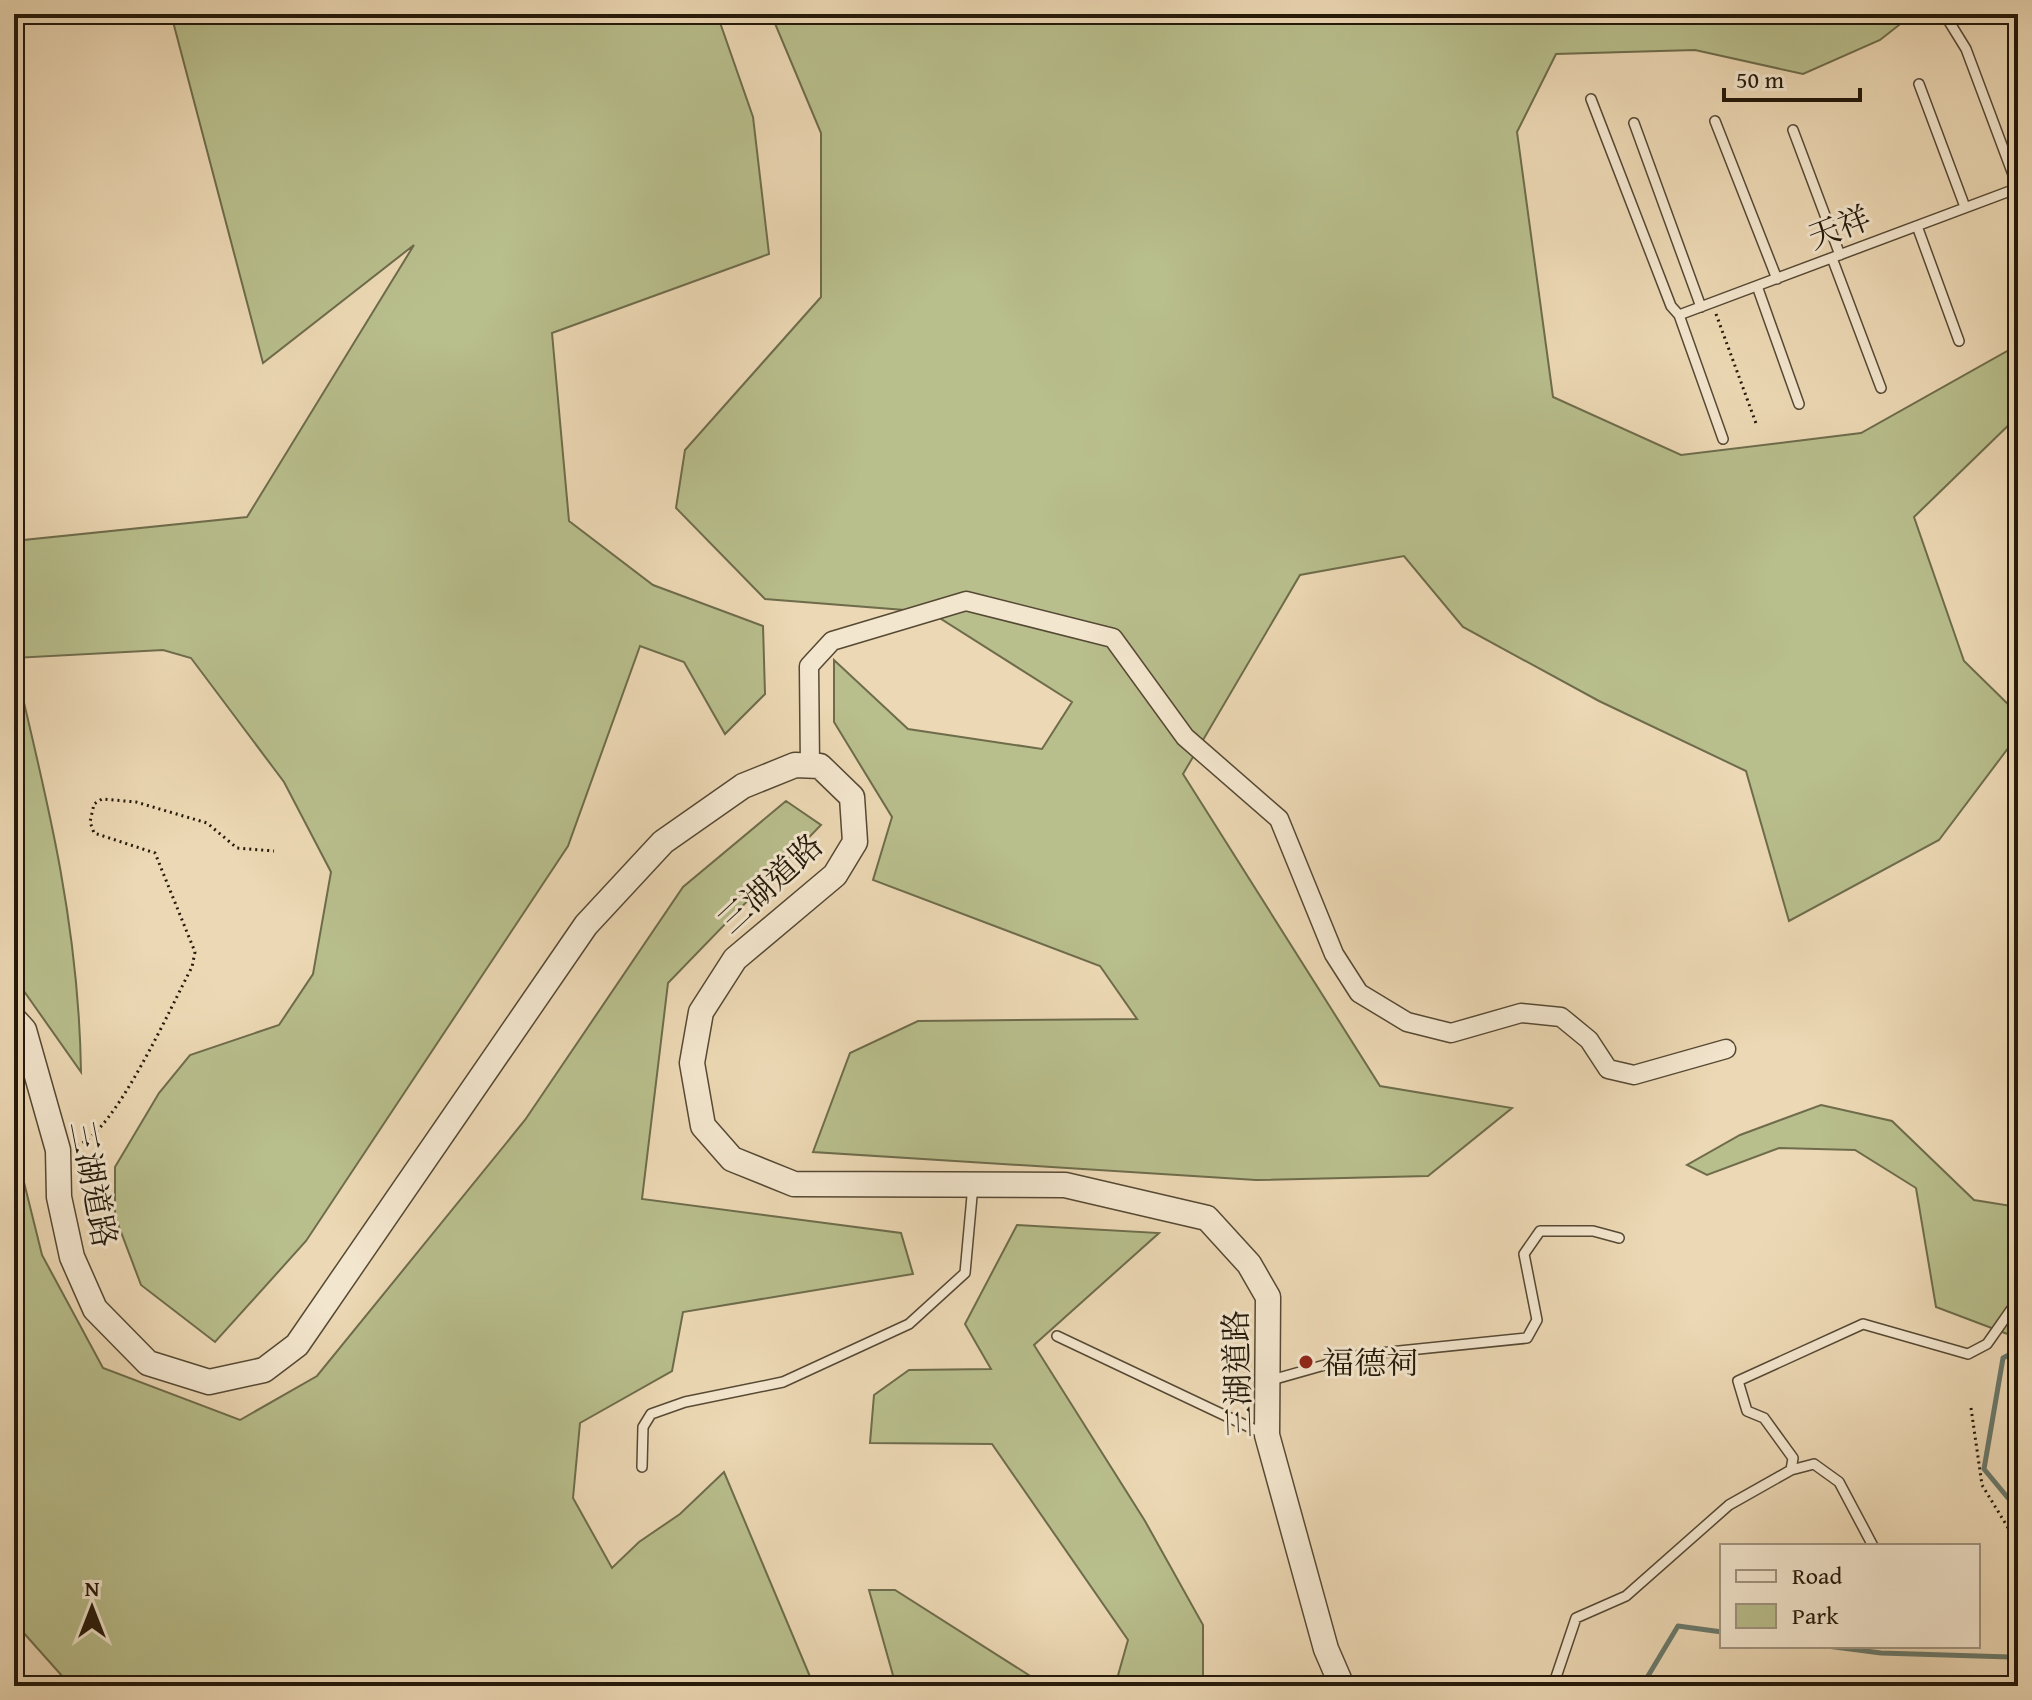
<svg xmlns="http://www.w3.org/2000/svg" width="2032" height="1700" viewBox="0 0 2032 1700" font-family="'Gentium Book Plus','Noto Serif TC',serif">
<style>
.green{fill:#b8be8c;stroke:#6e6c4b;stroke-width:2}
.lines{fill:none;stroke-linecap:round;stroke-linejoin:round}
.stream{stroke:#6a7a6c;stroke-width:5}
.service-casing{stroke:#564934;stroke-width:12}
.minor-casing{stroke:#564934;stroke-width:21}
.tertiary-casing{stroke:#564934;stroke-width:27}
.path{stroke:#24190a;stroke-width:3;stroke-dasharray:2 4;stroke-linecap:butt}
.service{stroke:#f3e6ce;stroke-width:9}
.minor{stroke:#f3e6ce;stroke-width:18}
.tertiary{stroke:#f3e6ce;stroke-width:24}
.poi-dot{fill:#8f2418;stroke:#f3e6ce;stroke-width:3}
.labels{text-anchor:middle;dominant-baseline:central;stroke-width:6;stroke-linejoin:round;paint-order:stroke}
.street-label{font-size:32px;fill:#24190a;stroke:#f3e6ce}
.poi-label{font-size:32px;fill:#24190a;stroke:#f3e6ce;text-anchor:start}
</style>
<rect width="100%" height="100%" fill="#ecd8b4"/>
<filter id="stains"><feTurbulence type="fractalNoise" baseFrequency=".0025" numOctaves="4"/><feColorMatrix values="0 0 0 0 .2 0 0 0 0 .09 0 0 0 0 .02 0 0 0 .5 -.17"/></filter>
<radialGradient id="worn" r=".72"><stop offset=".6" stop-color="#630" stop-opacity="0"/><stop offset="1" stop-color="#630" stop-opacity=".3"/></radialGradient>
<path class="green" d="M171,14h546l36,103 16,137 -217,79 17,188 84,64 110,41 2,68 -40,40 -41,-72 -44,-16 -72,200 -262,395 -91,101 -74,-57 -26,-69v-49l44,-74 31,-38 89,-30 34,-51 18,-102 -47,-90 -93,-124 -28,-8 -149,8v-117l233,-24 167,-272 -151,118z
M771,14h1142l-33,26 -77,34 -108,-24 -139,4 -39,78 36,265 128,58 180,-22 157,-88v71l-104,101 50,144 54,53v21l-79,105 -150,81 -43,-150 -147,-70 -136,-74 -59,-71 -104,19 -117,199 197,312 132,22 -84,68 -172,4 -443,-28 37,-99 68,-32 219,-2 -37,-53 -227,-86 19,-63 -58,-95v-62l74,69 134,20 30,-47 -142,-90 -165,-13 -89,-91 9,-58 136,-153v-164z
M14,661c34,141 65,266 67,411l-67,-95z
M786,801l35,24 -153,158 -26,216 259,34 12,41 -230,38 -11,59 -92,52 -7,75 39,70 27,-26 41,-28 44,-42 90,214h-743l-57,-64v-480l28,113 61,113 137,52 77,-44 208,-256 158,-233z
M1821,1105l71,16 82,79 44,7v131l-82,-31 -20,-119 -61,-38 -76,-2 -72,27 -20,-10 53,-30z
M1017,1225l142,8 -125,112 111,176 58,104v61h-88l13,-46 -136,-196 -122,-1 4,-48 35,-25 82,-1 -26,-45z
M869,1590h26l151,96h-150z"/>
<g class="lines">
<path class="stream" d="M2018,1350l-15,8 -19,111 34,41
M1827,1646l54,7 129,4 8,-5
M1642,1686l36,-60 44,6"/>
<g class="service-casing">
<path id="service" d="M2013,14l5,14
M1945,15l21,34 52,139
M1919,84l46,123
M1591,99l80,207 8,9 44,124
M1715,121l62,158
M1634,123l67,184
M1793,130l47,125
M1917,226l42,115
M1832,258l49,130
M1757,286l42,118
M1679,315l339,-127
M1057,1336l207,98
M1268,1381l92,-26 167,-17 10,-18 -13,-66 16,-23h53l26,7
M642,1467l1,-40 8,-13 34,-12 98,-20 126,-58 56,-51 8,-88
M1791,1470l23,-6 25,18 34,64
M1553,1686l23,-68 50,-22 103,-91 62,-35 2,-12 -29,-40 -17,-7 -9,-30 125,-57 105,30 19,-10 26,-37"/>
</g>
<g class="minor-casing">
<path id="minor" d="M810,766l-1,-100 23,-25 134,-40 147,37 72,99 94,82 55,135 25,39 48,29 44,11 70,-20 40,4 28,23 19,29 26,6 92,-26"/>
</g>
<g class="tertiary-casing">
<path id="tertiary" d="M14,1019l10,11 34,120 1,47 13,60 23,52 53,54 61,19 55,-12 33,-25 289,-420 77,-83 80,-56 52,-21 25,1 32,31 3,45 -20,33 -100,84 -34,53 -9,51 11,63 29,33 62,25 271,1 142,33 42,46 19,33 -1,138 59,214 16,37"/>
</g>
<path class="path" d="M74,14l98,8
M1716,314l41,112
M77,1145c37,-10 95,-141 115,-178l3,-15 -40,-99 -61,-20 -4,-11 4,-18 8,-5 34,3 71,21 30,25 37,3
M1971,1408l11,77 36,59"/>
<use href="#service" class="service"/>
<use href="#minor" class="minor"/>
<use href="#tertiary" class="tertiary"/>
</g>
<circle class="poi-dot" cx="1306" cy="1362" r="8"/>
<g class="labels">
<g class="street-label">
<text transform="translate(1839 227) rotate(-21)">天祥</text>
<text transform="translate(770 883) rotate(-43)">三湖道路</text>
<text transform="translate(94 1184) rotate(79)">三湖道路</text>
<text transform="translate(1237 1374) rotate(-92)">三湖道路</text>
</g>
<g class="poi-label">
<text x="1322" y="1362">福德祠</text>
</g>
</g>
<rect width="2032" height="1700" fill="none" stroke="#ecd8b4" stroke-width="48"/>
<rect x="16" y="16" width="2000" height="1668" fill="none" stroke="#24190a" stroke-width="4"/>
<rect x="24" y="24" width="1984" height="1652" fill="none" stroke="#24190a" stroke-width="2"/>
<rect x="1720" y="1544" width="260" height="104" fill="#f3e6ce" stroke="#a09480" stroke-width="2"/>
<rect x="1736" y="1570" width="40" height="12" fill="#f3e6ce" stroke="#a09480" stroke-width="2"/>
<text x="1792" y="1584" font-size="24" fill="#24190a">Road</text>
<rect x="1736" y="1604" width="40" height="24" fill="#b8be8c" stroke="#a09480" stroke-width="2"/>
<text x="1792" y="1624" font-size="24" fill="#24190a">Park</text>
<g transform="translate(92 1608)" stroke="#f3e6ce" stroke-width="6" paint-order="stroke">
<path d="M0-6L14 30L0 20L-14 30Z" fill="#24190a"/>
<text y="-12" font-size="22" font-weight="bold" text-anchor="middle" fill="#24190a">N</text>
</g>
<path d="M1724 88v12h136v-12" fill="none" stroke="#24190a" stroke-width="4"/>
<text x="1736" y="88" font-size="24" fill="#24190a" stroke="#f3e6ce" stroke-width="6" paint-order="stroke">50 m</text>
<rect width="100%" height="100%" filter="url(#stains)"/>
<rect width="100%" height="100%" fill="url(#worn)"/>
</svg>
